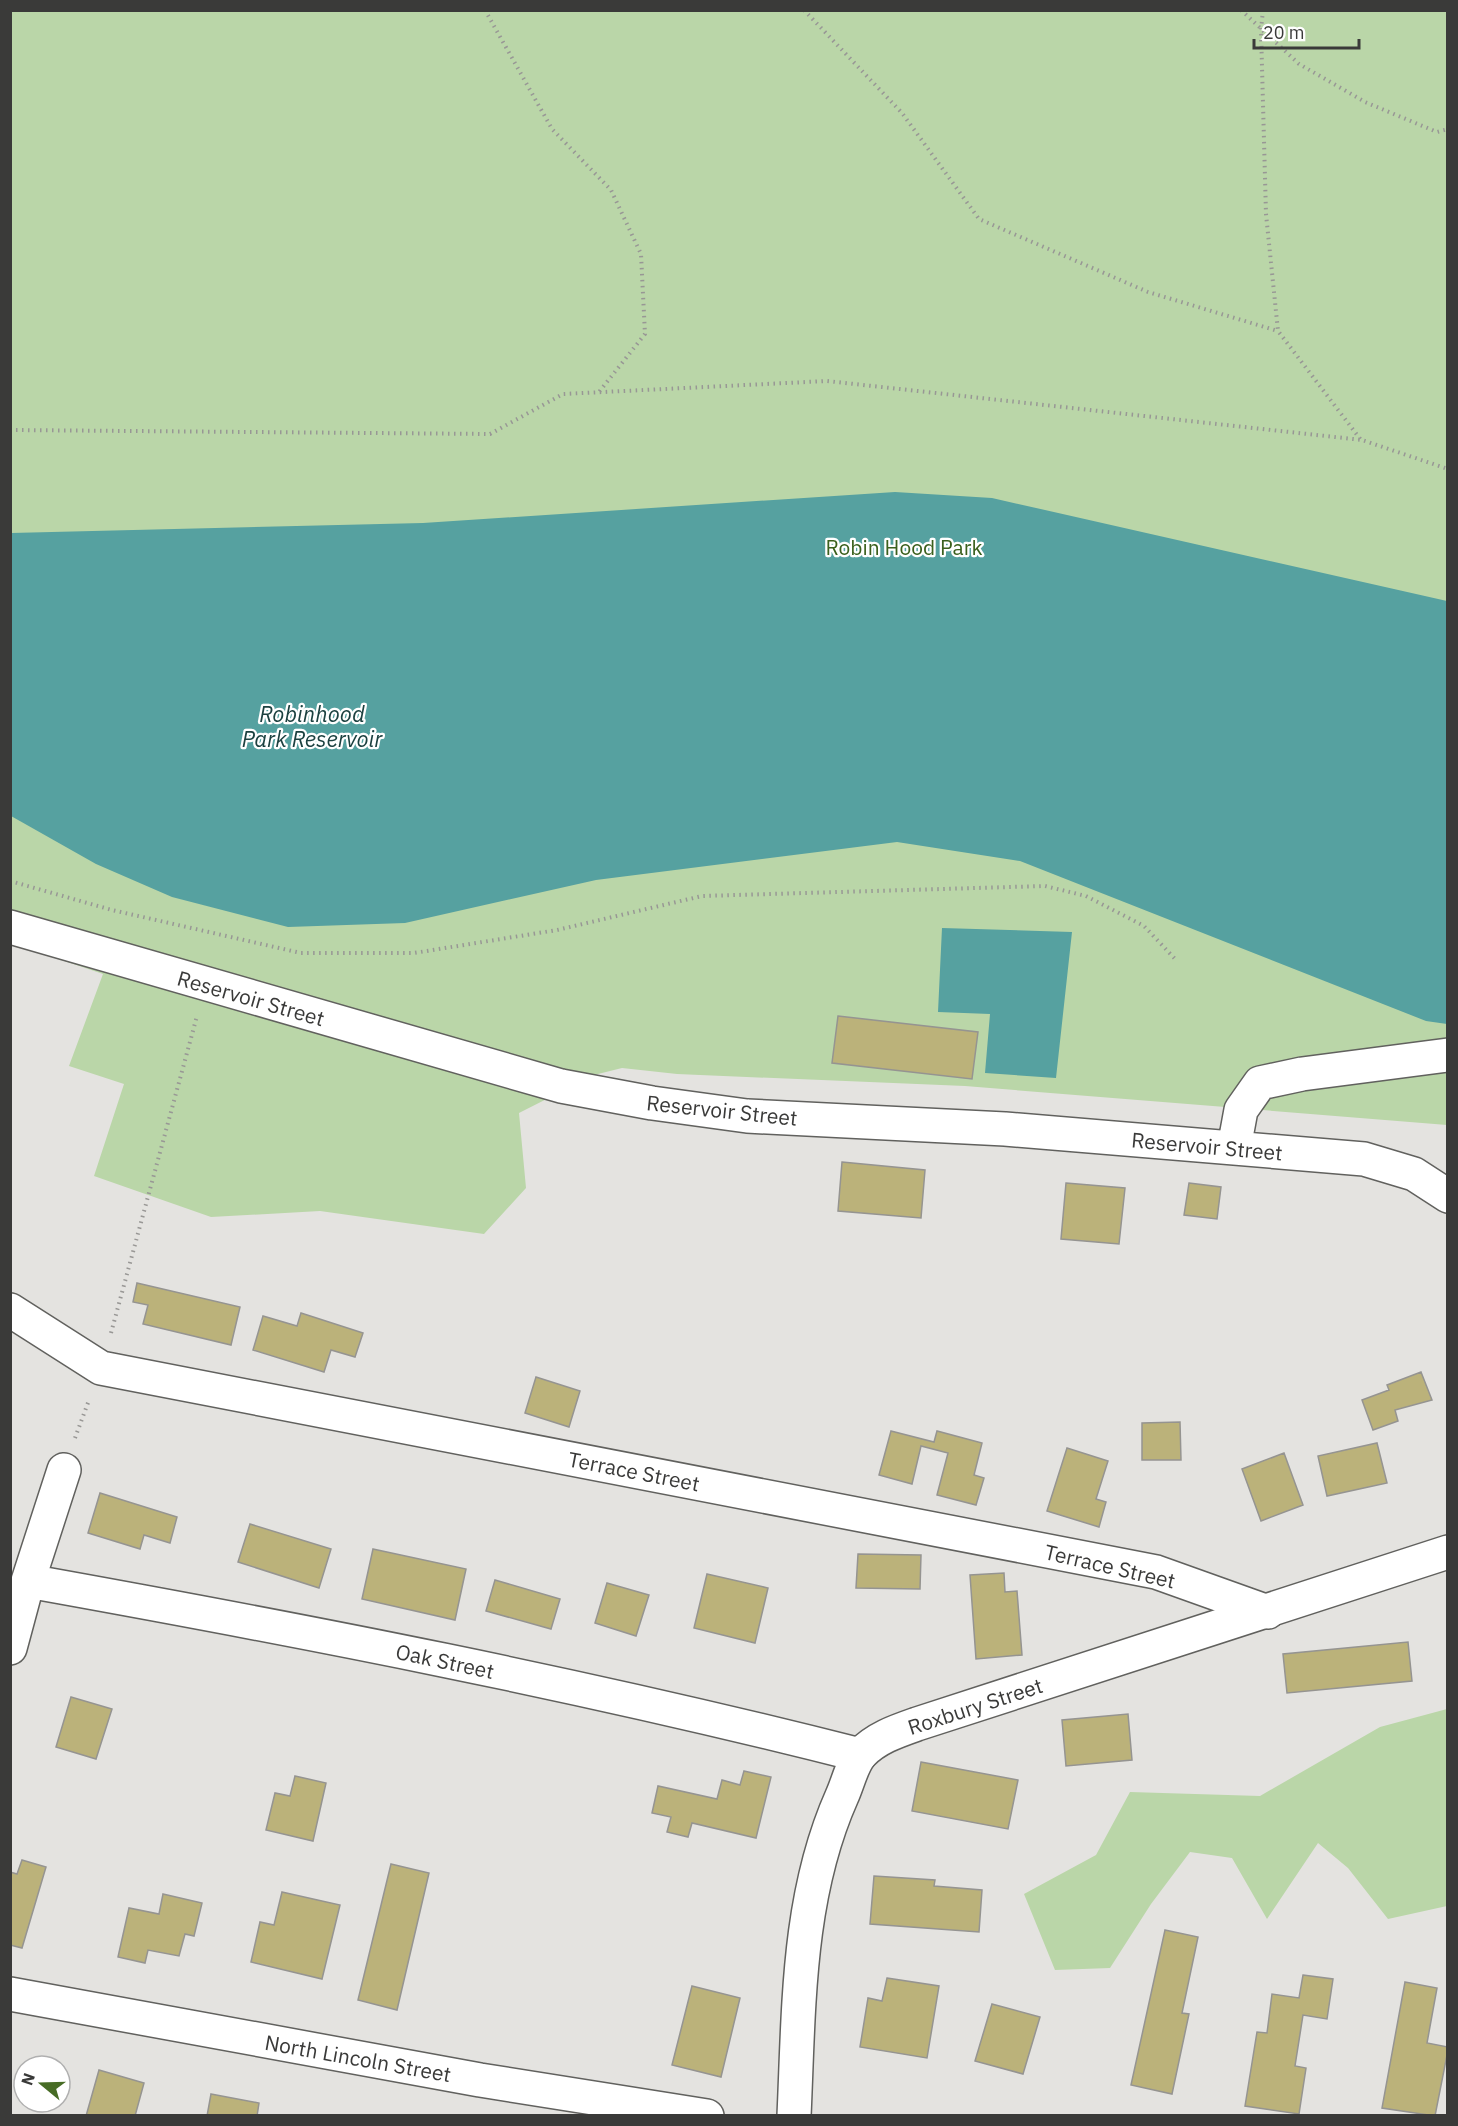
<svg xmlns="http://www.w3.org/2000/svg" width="1458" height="2126" viewBox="0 0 1458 2126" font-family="'IBM Plex Sans',sans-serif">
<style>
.green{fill:#bad6a8}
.water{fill:#56a1a0}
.building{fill:#bbb27a;stroke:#959491;stroke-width:1.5}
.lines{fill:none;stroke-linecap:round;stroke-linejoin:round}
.minor-casing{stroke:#61615e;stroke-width:36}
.tertiary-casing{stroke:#61615e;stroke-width:36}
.path{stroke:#989795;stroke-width:4;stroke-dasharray:1.5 4.5;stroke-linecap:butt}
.minor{stroke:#fff;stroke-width:33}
.tertiary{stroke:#fff;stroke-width:33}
.labels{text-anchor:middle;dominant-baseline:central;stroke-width:4.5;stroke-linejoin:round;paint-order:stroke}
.park-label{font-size:21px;fill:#3b601d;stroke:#fff}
.street-label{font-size:21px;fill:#3a3a39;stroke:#fff}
.water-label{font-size:22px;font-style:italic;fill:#1c4140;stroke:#fff}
</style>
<rect width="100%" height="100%" fill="#e4e3e0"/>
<path class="green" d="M11,11h1436v1114l-482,-39 -288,-12 -55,-6 -28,7 -75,38 7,75 -42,46 -164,-23 -109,6 -117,-41 30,-92 -55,-18 34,-92 -92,-31z
M1447,1709v197l-59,13 -40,-51 -30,-25 -51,76 -35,-61 -42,-6 -39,52 -41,64 -55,2 -31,-76 72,-39 34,-63 130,4 120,-69z"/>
<path class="water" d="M895,492l97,6 455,103v423l-21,-3 -406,-160 -123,-19 -301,38 -191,43 -117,4 -116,-30 -76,-33 -85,-48v-283l412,-10z
M942,928l130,4 -16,146 -71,-5 5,-59 -52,-2z"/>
<path class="building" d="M838,1016l140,16 -6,47 -140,-16z
M842,1162l83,8 -4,48 -83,-7z
M1066,1183l59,5 -6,56 -58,-5z
M1189,1183l32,4 -4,32 -33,-4z
M137,1283l103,24 -9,38 -88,-21 5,-19 -15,-3z
M301,1313l62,20 -8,24 -24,-7 -7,22 -71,-22 10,-34 34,10z
M1421,1372l11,28 -37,10 3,11 -25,9 -11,-30 27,-10 -2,-5z
M536,1377l44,14 -11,36 -44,-14z
M1180,1422l1,38h-39v-37z
M891,1431l43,11 3,-11 45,12 -8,32 10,3 -8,27 -39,-10 11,-42 -27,-7 -9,38 -33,-9z
M1377,1443l10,40 -60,13 -9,-40z
M1067,1448l41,13 -12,38 10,3 -7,25 -52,-16z
M1284,1453l19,52 -42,16 -19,-52z
M100,1493l77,24 -7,26 -26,-8 -4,14 -52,-16z
M250,1524l81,25 -12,39 -81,-26z
M373,1549l93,20 -11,51 -93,-21z
M858,1554l63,1 -1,34 -64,-1z
M1004,1573l1,19 12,-1 5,64 -46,4 -6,-84z
M707,1574l61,14 -13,55 -61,-15z
M495,1580l65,19 -9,30 -65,-18z
M607,1583l42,12 -13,41 -41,-13z
M1408,1642l4,39 -125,12 -4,-39z
M71,1697l41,12 -16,50 -40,-12z
M1128,1714l4,46 -66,6 -4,-46z
M921,1762l97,18 -10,49 -96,-18z
M744,1771l27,6 -15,61 -64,-15 -4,14 -21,-5 4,-15 -19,-4 6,-27 59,13 5,-19 18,5z
M295,1776l31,7 -13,58 -47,-11 9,-37 15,3z
M22,1860l24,7 -24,81 -12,-3v-73l7,2z
M391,1864l38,9 -32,137 -39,-10z
M874,1876l61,4 -1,6 48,4 -3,42 -109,-8z
M282,1892l58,13 -18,74 -71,-17 9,-40 14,3z
M163,1894l39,9 -8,33 -9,-2 -6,22 -31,-6 -3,13 -27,-6 11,-49 30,6z
M1165,1930l33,7 -16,76 7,1 -17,80 -41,-9z
M1303,1975l30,4 -6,40 -24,-4 -8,51 11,2 -7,46 -54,-8 12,-74 10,1 5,-39 27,4z
M887,1978l52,8 -12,72 -67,-11 8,-49 14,3z
M1405,1982l32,6 -10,55 21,4v3l-13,66 -53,-8z
M692,1986l48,12 -19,79 -49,-12z
M992,2004l48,13 -17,57 -48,-13z
M99,2070l45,13 -9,33h-49z
M211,2094l48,9 -2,13h-50z"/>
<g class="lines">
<g class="minor-casing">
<path id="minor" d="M10,927l551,159 91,17 95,13 258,13 359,30 50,15 34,22
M1234,1148l7,-38 19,-27 42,-9 146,-19
M10,1310l91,58 1055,204 112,40
M28,1581c279,50 557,104 832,174
M10,1648l18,-67 36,-111"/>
</g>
<g class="tertiary-casing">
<path id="tertiary" d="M10,1994l470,86 227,36
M794,2116c5,-109 3,-219 48,-320 6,-13 10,-32 19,-42 15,-16 36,-23 56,-30l531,-172"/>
</g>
<path class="path" d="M485,10l67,119 59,61 30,64 4,80 -46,58
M804,10l98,103 77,106 169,73 130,39
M1241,10l58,54 66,38 72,30 11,-3
M1263,10l-2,20 5,184 12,117 83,109
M10,430l480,4 73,-40 264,-13 535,59 86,29
M10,881l102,29 189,43h113l143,-23 145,-34 343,-10 41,10 58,30 33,35
M111,1333l86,-317
M75,1438l14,-38"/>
<use href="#minor" class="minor"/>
<use href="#tertiary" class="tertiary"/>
</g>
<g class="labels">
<g class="park-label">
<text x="904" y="547">Robin Hood Park</text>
</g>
<g class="street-label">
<text transform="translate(251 998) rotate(16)">Reservoir Street</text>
<text transform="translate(722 1110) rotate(6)">Reservoir Street</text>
<text transform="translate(1207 1146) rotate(5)">Reservoir Street</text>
<text transform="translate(634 1471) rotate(11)">Terrace Street</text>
<text transform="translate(1110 1566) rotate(13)">Terrace Street</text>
<text transform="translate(445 1661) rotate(12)">Oak Street</text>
<text transform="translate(975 1706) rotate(-18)">Roxbury Street</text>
<text transform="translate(358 2058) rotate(10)">North Lincoln Street</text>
</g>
<g class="water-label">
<text x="312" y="713">Robinhood<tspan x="312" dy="25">Park Reservoir</tspan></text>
</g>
</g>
<rect width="1458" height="2126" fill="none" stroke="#3a3a39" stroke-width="24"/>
<g transform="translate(42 2084) rotate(289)"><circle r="28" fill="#ffffff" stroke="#b0b0b0" stroke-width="1.5"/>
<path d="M0-4.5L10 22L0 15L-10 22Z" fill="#476c25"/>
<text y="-9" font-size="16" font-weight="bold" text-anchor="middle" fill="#3a3a39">N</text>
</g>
<path d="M1254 39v9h105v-9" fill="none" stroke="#3a3a39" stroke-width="3"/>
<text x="1263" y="39" font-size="18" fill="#3a3a39" stroke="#ffffff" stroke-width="4.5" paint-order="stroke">20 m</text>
</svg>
